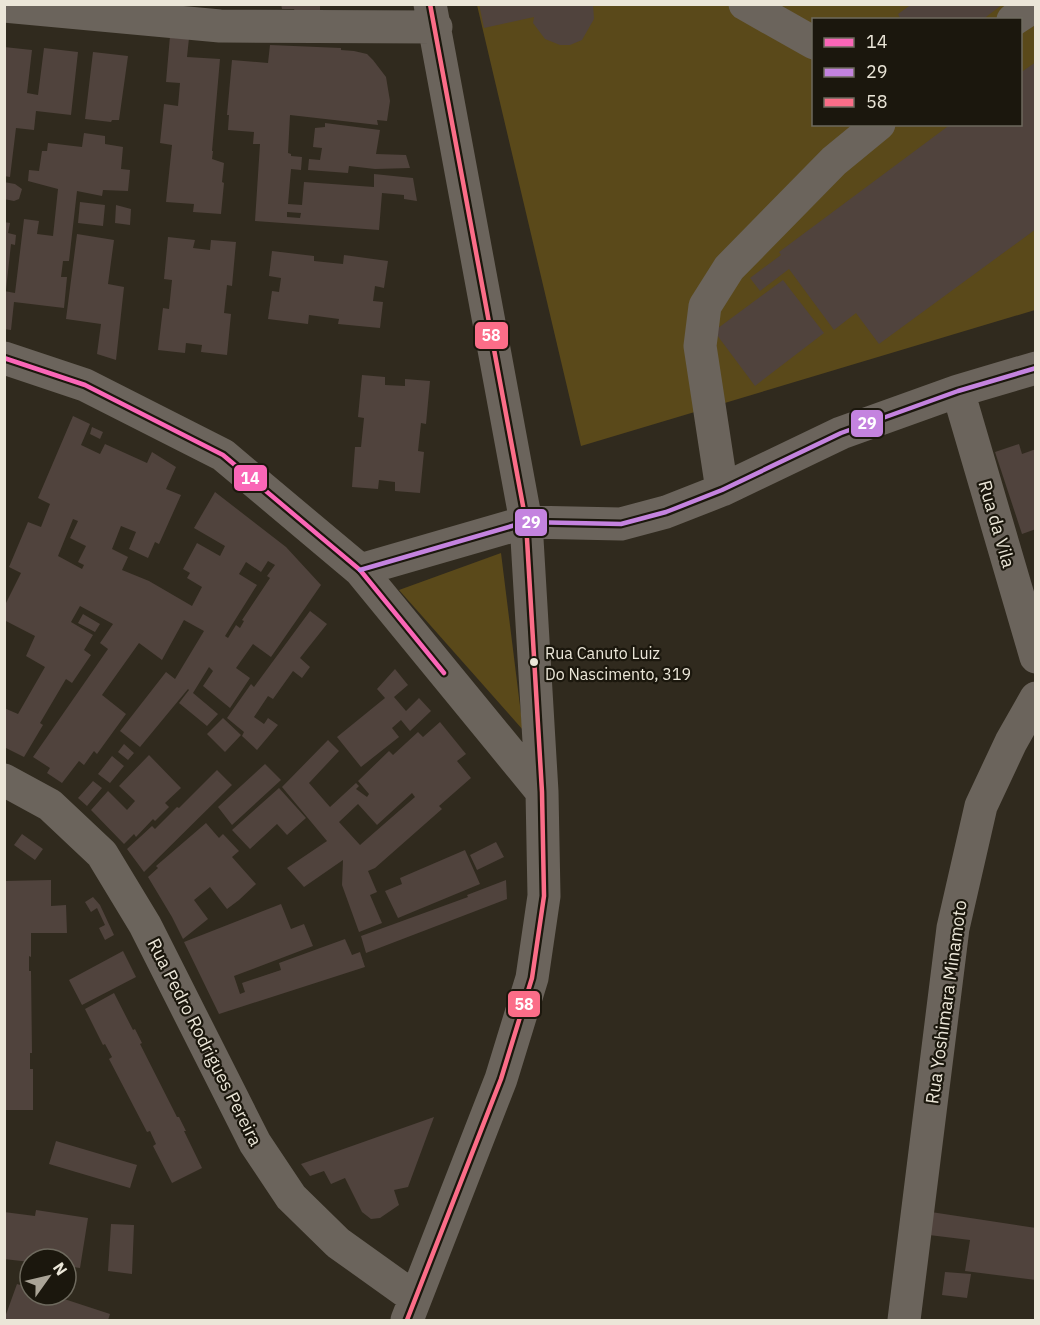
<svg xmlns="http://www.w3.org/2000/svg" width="1040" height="1325" viewBox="0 0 1040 1325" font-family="'IBM Plex Sans',sans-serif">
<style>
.green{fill:#5a491a;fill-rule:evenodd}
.building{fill:#50433d;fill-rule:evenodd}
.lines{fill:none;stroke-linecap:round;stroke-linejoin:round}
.minor{stroke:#6b645c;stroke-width:33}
.bus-1-casing{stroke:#1b170d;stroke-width:9}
.bus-2-casing{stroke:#1b170d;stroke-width:9}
.bus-3-casing{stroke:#1b170d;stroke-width:9}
.bus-1{stroke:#fa66b7;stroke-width:4.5}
.bus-2{stroke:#c483df;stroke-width:4.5}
.bus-3{stroke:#fb6d88;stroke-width:4.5}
.bus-dot{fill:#ebe6d8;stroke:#1b170d;stroke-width:2}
.labels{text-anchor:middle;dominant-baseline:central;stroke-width:4.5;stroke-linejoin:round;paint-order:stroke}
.bus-label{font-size:16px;fill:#ebe6d8;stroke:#1b170d;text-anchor:start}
.street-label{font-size:18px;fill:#ebe6d8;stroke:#1b170d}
.line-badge{stroke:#1b170d;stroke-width:2}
.badge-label{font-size:16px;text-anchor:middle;font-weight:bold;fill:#fff}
</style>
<rect width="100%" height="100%" fill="#302a1e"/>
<path class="green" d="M477,5h558v305l-454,136zM814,20h206v104h-206z
M501,553l22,177 -124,-140z"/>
<path class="building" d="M281,4h39v7l-25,1 -1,-3h-12z
M479,4h114l1,15 -12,21 -12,5h-10l-15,-6 -12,-16 1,-6 -50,11z
M912,4h91l-21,16h-81l-3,-6z
M170,36l19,2 -2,19 33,2 -8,92h1l-1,8 12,4 -2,19 2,1 -3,31 -28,-2 1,-8 -28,-2 6,-57 -12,-2 4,-39 14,2 2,-23 -14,-1z
M270,45l71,3v2l13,1 13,3 6,6 13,17 4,24 -3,20 -10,-1 1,5 -88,-10 -2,38 3,1v2l11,1 -1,13 -10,-1 -3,35 14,1 2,-23 70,5v-13l39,4 4,23 -13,-2v-4l-22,-2 -3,37 -124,-9 5,-77h-7l1,-12 -26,-2 1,-15h-2l5,-55 36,3zM287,212l14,1 -1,5 -13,-1z
M4,47l28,3 -5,43 11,2 6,-47 34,4 -7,63 -35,-4 -2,19 -18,-2 -6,49 -6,-1z
M93,52l35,4 -9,64h-7l-1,2 -26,-3z
M1036,62v167l-157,115 -23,-31 -22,17 -45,-61 -29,22 -10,-13 31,-23 -2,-3 172,-128h69v-51z
M325,123l55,7 -4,24 30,1 4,13 -35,1 -26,-3 -1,7 -40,-3 1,-11 11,1 2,-12 -9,-1 2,-19 10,-1z
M84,133l21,3v8l18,3 -2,22 9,1 -2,21 -25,-1 -1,6 -25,-5 -8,70h-6l-2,16h6l-3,31 -50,-6 -3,28 -7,-1v-38l11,2 9,-74 15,2 -2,13 16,2 5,-47 -30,-8 1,-11 10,1 3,-20h5l1,-8 34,4z
M4,182l11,2 7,5 -3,10 -5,2 -10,-2z
M80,202l25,3 -2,21 -25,-3z
M116,205l15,4 -1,16 -15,-2z
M4,222l6,1 -2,10 8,2 -1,10 -4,-1 -5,46h-2z
M77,234l37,6 -6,44 16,3 -8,73 -19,-6 4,-30 -35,-5z
M168,237l27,3 -2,8 17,2 1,-10 25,2 -4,44 -5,-1 -3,28 7,1 -4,41 -26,-3 1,-7 -16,-2 -1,10 -27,-3 5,-42 6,1 3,-29 -8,-1z
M272,251l42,5v5l29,3 1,-9 44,6 -4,27 -9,-2 -2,15 10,1 -3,26 -42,-4 1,-5 -30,-4 -1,9 -40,-5 4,-28 7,1 2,-14 -12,-2z
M783,280l41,53 -69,53 -41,-55z
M362,375l23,2v8l20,1v-7l25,2 -4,43 -5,-1 -3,28 6,1 -4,41 -25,-2v-9l-16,-2 -1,9 -26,-2 3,-40h6l3,-29 -6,-1z
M73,416l17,8 -9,21 19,9 5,-10 42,19 5,-11 24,15 -10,22 15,6 -22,49 -4,-2 -7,16 -19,-9 7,-17 -15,-6 -9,23 16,8 -6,13 27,11 43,25 10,-19 -15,-9 3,-5 -7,-4 14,-26 23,13 5,-10 -31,-18 21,-36 71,55 35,38 -50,72 -18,-13 -17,24 14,10 -20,30 -27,-22 10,-15 -4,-4 -16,26 25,21 -11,12 -28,-23 10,-13 -1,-1 -48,58 -20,-16 46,-59 9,7 29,-48 -20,-11 -22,40 -23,-17 -37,52 24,19 -29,40 -3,-3 -10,14 -5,-4 -17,22 -15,-10 3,-5 -17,-11 75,-108 -8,-6 13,-19 -33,-18 -9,16 22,13 -9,15 7,5 -19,28 -6,-4 -26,44 3,2 -19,32 -20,-10v-39l14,6 27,-47 -19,-11 9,-20 -31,-16v-13l17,-34 -12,-6 19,-45 13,5 9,-23 -12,-6zM73,519l5,2 -8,17 16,8 -8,16 6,3 -2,4 -24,-13zM268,561l7,4 -8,11 3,2 -28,42 2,1 -4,7 -4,-3 -8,13 -3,-2 32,-51 -18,-11 7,-12 15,10z
M92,427l11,5 -3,7 -10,-5z
M1019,444l3,10 14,-5v80l-14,5 -27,-82z
M310,611l17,13 -27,34 10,9 -8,11 -9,-7 -20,28 -5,-3 -14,21 10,7 4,-6 10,7 -21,25 -15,-14 2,-4 -17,-14 24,-34 3,3z
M83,614l17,10 -5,8 -17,-9z
M395,669l13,16 -14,12 12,14 13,-13 12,13 -21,20 -9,-11 -9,8 7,9 -38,30 -24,-30 48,-39 -8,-9z
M223,718l18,17 -16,17 -18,-18z
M440,722l26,32 -9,7 14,17 -32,28 3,3 -67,59 -7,3 9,21 -7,3 12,28 -23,9 -17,-47 1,-25 -39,27 -17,-19 40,-27 -45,-54 46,-47 11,11 -30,32 21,24 26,-24 3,3 -3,3 11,8 2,-3 -11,-13 31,-30 4,4 25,-23 5,5zM412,793l3,4 -55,48 -21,-23 19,-18 19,21z
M124,744l10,9 -6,7 -10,-8z
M149,755l32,33 -16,15 4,4 -14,14 -2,-2 -17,18 -2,-3 -10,10 -33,-34 17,-19 19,19 8,-9 -16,-15z
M112,756l12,10 -14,17 -12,-9z
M265,764l16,16 -49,45 -14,-18z
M217,770l15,15 -88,87 -17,-23 25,-23 3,3 22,-22 2,1z
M93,781l9,7 -15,18 -9,-8z
M279,788l27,30 -19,17 -10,-11 -27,25 -18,-19z
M206,823l13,15 4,-4 16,17 -7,6 24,27 -17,16 -12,9 -17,-22 -16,13 14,19 -25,20 -11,-22 -24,-40 10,-9 -2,-2z
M22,834l21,15 -8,11 -21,-15z
M496,842l8,15 -27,13 -7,-15z
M465,850l15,34 -82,34 -13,-27 17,-7 -2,-6z
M51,880v26l15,-1 1,28h-36v24l-2,-1v15h2l1,82h-2v16h3v41h-29v-229z
M506,880l1,19 -141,54 -5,-17 107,-39 -1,-2z
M93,897l7,8 14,30 -9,5 -6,-12 6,-3 -8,-17 -6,4 -6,-10z
M281,904l10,25 13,-5 9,22 -79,30 6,18 5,-2 -3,-9 39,-13 -2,-7 66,-24 7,16 8,-3 5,15 -146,47 -35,-72z
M123,951l13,26 -54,28 -13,-25z
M114,993l19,37 2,-1 7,14 -2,1 37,73h2l7,14h-2l18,37 -30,15 -19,-37 3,-2 -6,-13 -3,1 -38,-73 3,-2 -7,-13 -2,1 -18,-36z
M434,1117l-26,70 -14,3 5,15 -19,13 -9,1 -9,-7 -17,-34 -14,6 -7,-13 -14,5 -9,-12z
M56,1141l81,24 -7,23 -81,-24z
M36,1210l52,8 -8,50 -14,-2v-7h-36v3l-26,-3v-47l31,4z
M931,1212l105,16v52l-71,-9 5,-31 -41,-5z
M111,1224l23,1 -2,49 -24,-3z
M945,1272l26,2 -4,24 -25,-3z
M17,1284l13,4v7h22l58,19 -2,6h-104z"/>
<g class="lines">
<path class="minor" d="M745,4l69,39
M4,6l216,20 216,1
M1013,20l23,-15
M4,358l81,27 138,70 137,115 182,222
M958,391l78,266
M722,490l-22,-144 5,-40 24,-38 105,-107 45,-37
M360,570l166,-48 95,2 45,-12 56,-22 119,-57 117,-42 78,-23
M4,780l46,25 52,49 43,71 110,218 36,54 47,46 77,55
M407,1320l94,-241 31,-101 12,-82 -2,-104 -16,-270 -96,-518
M904,1320l49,-392 28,-122 30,-64 25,-44"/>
<g class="bus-1-casing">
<path id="bus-1" d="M4,358l81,27 138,70 137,115 84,103"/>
</g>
<g class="bus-2-casing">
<path id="bus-2" d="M360,570l166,-48 95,2 45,-12 56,-22 119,-57 117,-42 78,-23"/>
</g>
<g class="bus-3-casing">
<path id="bus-3" d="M407,1320l94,-241 31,-101 12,-82 -2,-104 -16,-270 -96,-518"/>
</g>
<use href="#bus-1" class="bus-1"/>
<use href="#bus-2" class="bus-2"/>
<use href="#bus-3" class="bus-3"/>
</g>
<circle class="bus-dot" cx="534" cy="662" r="5"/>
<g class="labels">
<g class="bus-label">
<text x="545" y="653">Rua Canuto Luiz<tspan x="545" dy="21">Do Nascimento, 319</tspan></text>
</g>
<g class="street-label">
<text transform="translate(997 524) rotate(74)">Rua da Vila</text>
<text transform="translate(946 1002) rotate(-82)">Rua Yoshimara Minamoto</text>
<text transform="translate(205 1042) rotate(63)">Rua Pedro Rodrigues Pereira</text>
</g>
</g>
<g class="line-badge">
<rect x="474" y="321" width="35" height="29" rx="6" fill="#fb6d88"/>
<rect x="850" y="409" width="34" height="29" rx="6" fill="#c483df"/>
<rect x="233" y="464" width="35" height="28" rx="6" fill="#fa66b7"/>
<rect x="514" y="508" width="34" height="29" rx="6" fill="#c483df"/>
<rect x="507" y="990" width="34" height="28" rx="6" fill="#fb6d88"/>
</g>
<g class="badge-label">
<text x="491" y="341">58</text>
<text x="867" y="429">29</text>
<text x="250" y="484">14</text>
<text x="531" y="528">29</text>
<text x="524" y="1010">58</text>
</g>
<rect width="1040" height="1325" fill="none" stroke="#ebe6d8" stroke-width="12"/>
<rect x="812" y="18" width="210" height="108" fill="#1b170d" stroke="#6e6a5e" stroke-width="1.5"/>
<rect x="824" y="38" width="30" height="9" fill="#fa66b7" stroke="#6e6a5e" stroke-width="1.5"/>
<text x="866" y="48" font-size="18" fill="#ebe6d8">14</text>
<rect x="824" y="68" width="30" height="9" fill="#c483df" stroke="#6e6a5e" stroke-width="1.5"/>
<text x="866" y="78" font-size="18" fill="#ebe6d8">29</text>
<rect x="824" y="98" width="30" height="9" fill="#fb6d88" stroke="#6e6a5e" stroke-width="1.5"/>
<text x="866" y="108" font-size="18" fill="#ebe6d8">58</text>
<g transform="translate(48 1277) rotate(56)"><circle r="28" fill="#1b170d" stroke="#6e6a5e" stroke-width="1.5"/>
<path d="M0-4.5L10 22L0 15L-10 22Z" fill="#aaa497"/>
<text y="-9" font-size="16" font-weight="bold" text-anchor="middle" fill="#ebe6d8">N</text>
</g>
</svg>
